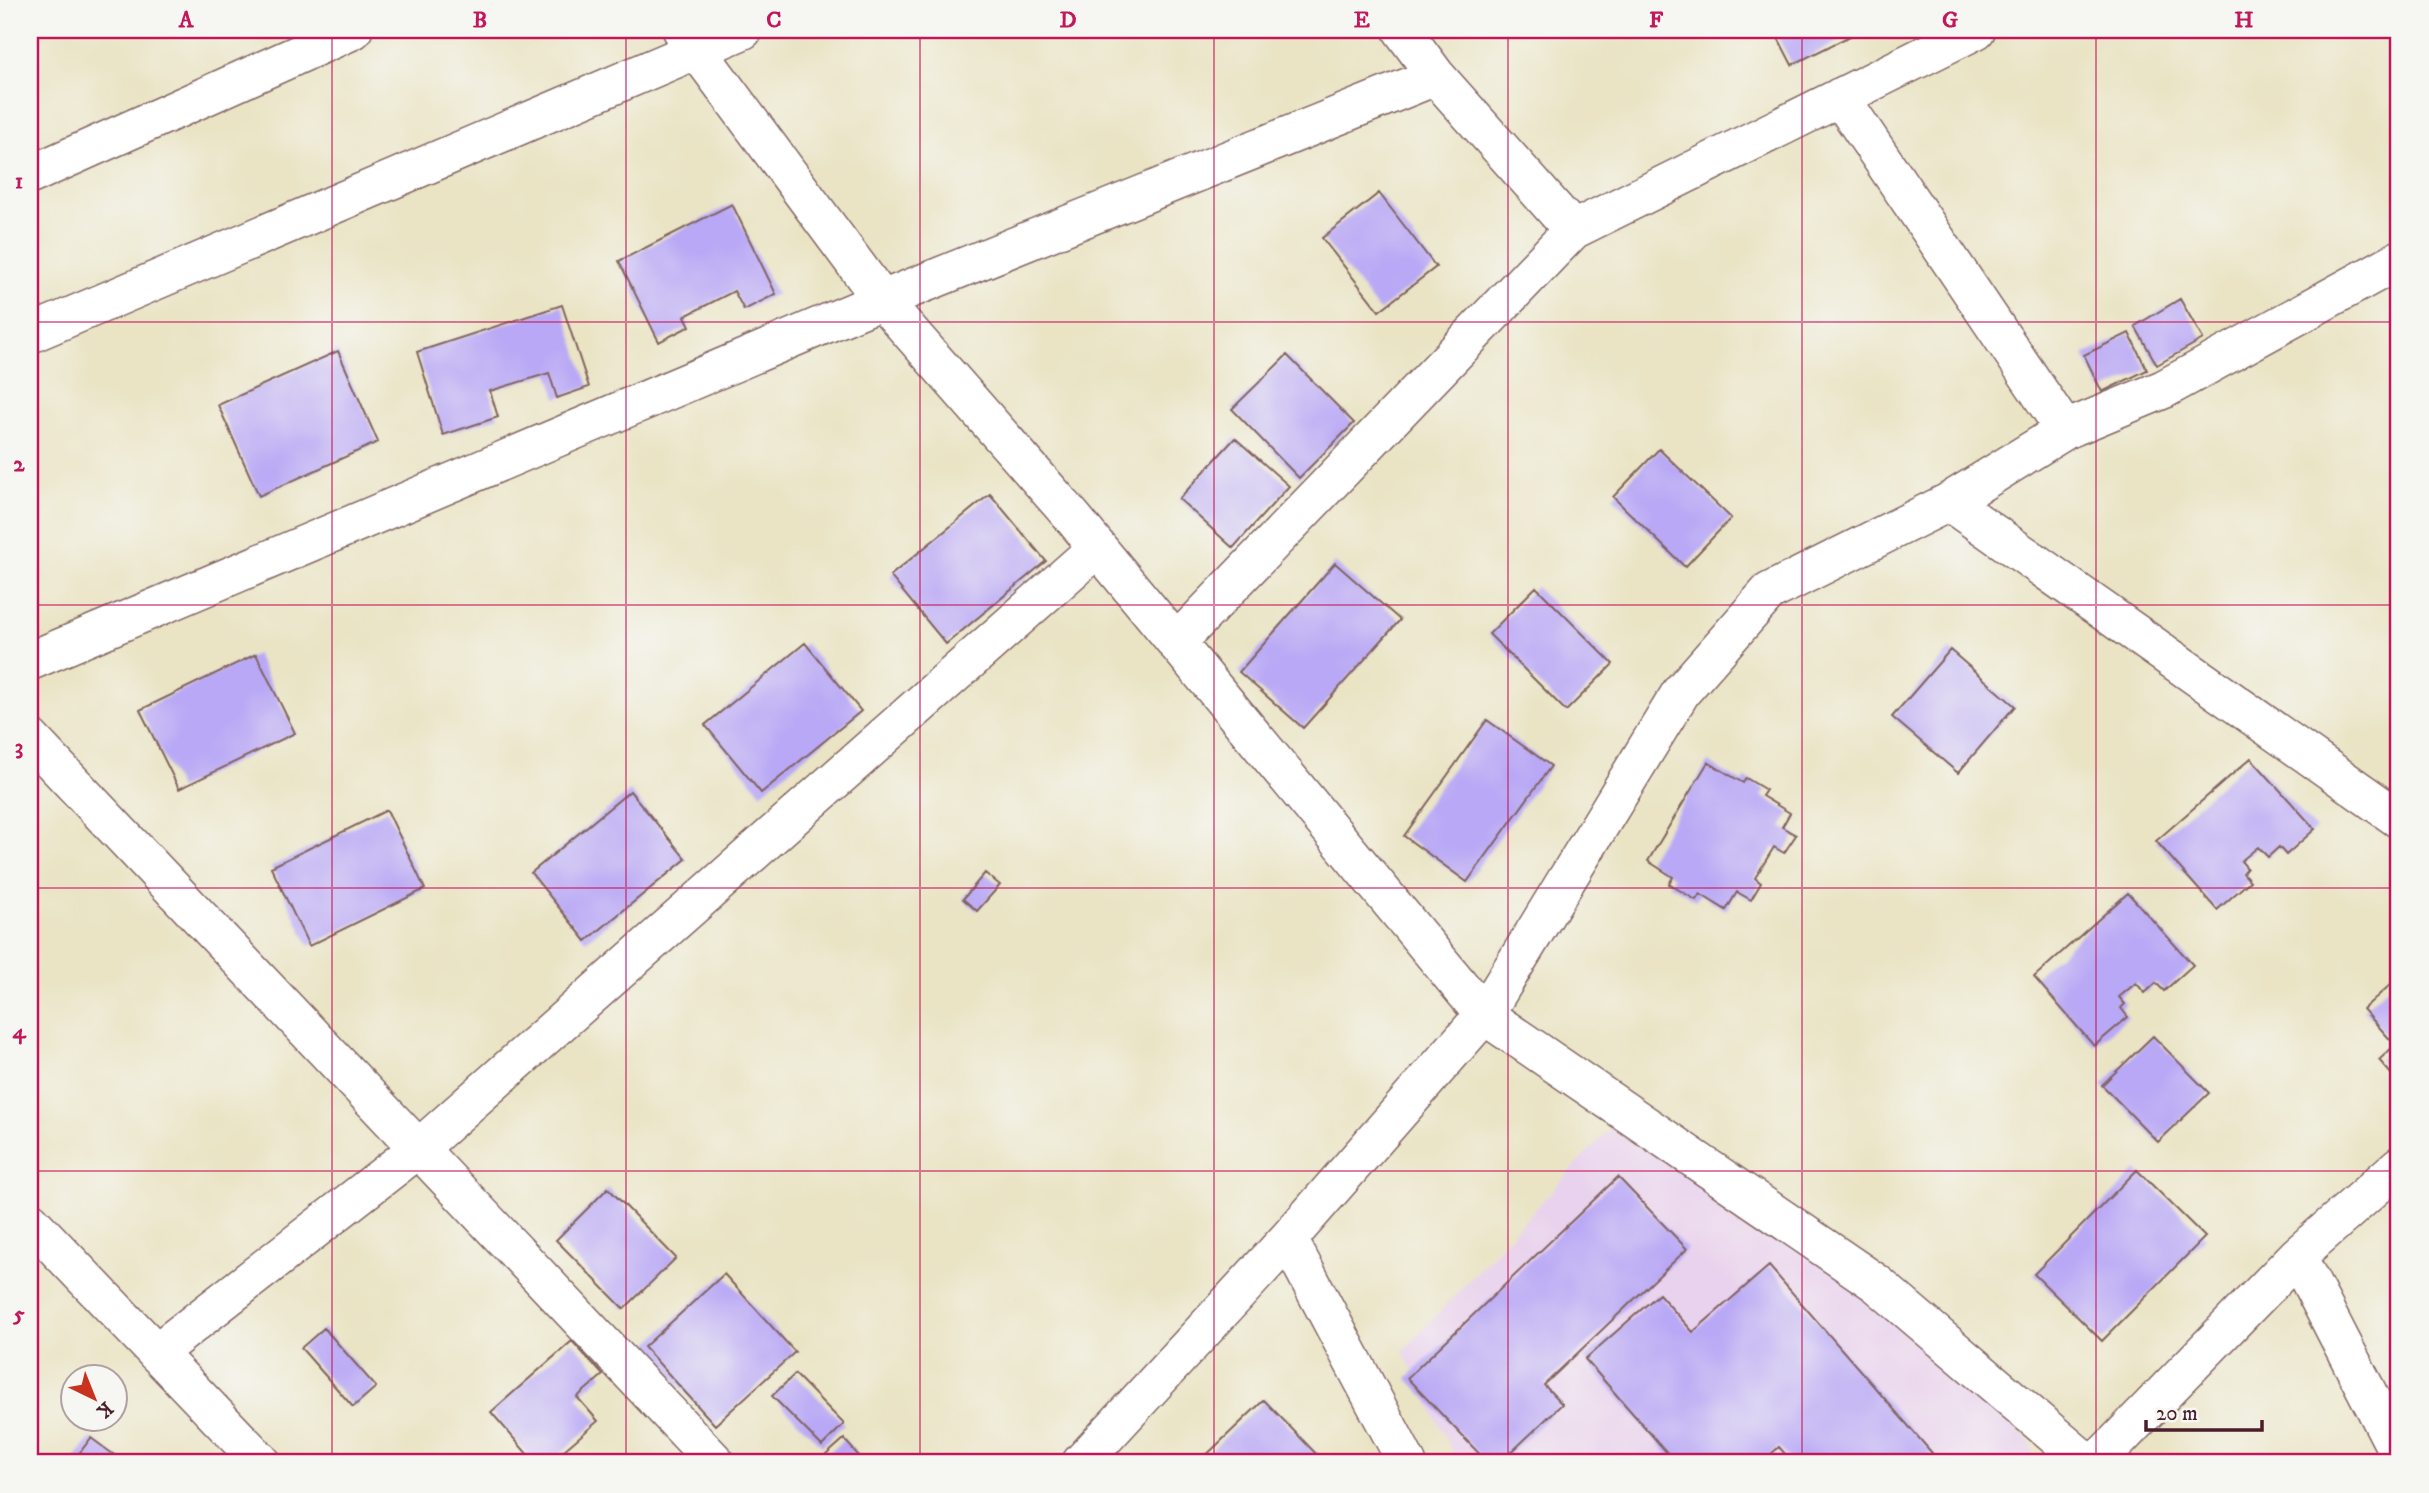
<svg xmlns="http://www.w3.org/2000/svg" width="2429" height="1493" viewBox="0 0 2429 1493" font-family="'IM FELL DW Pica',serif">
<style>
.built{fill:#e9d2ed}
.building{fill:#b9a8f5}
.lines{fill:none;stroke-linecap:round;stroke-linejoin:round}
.minor-casing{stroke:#826461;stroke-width:41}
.minor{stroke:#fff;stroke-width:38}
.grid{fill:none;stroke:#c2185b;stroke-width:2;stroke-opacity:0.55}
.neatline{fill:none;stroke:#c2185b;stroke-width:2.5}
.grid-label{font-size:23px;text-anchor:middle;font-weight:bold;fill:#c2185b}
</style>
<rect width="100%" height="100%" fill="#f6f6f2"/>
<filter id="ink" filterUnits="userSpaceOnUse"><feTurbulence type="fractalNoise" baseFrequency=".0143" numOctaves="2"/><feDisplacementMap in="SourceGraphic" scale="14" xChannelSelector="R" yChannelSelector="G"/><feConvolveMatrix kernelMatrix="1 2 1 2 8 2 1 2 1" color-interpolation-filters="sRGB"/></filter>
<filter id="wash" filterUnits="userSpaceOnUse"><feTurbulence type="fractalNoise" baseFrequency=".00686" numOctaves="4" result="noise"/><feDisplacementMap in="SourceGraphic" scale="28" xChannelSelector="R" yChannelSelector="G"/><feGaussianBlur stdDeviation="1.57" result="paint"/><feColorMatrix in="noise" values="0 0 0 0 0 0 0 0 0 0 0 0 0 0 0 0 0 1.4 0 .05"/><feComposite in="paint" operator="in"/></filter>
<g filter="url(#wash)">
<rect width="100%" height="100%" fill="#eae4c5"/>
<path class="built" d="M1613,1125l250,163 168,156 2,19h-575l-55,-112z"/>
<g id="blocks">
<path class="building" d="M1774,30h88l-70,35z
M1379,193l57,74 -57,44 -57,-73z
M732,204l44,90 -32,16 -10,-19 -49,25 5,10 -31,16 -40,-81z
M2180,299l23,40 -46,26 -22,-39z
M562,305l27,82 -32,11 -8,-25 -59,18 8,26 -55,18 -26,-83z
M2129,333l18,37 -45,22 -18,-37z
M338,351l40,91 -119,54 -41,-91z
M1287,355l67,68 -55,55 -67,-69z
M1235,438l54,48 -56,62 -54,-49z
M1659,449l72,69 -46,49 -72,-70z
M990,494l56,67 -100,83 -56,-68z
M1335,563l65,57 -97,108 -64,-56z
M1536,587l77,77 -47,47 -77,-77z
M805,643l56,68 -100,82 -56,-68z
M1950,650l65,56 -57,67 -66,-56z
M256,654l39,79 -116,56 -39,-79z
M1487,720l64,46 -84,116 -63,-46z
M2251,758l64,71 -29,26 -7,-8 -11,10 -10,-10 -17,14 6,7 -4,5 7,8 -33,29 -61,-69z
M1708,762l35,21 3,-5 20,12 -4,6 28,17 -8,14 14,8 -12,18 -10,-6 -19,31 6,5 -10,17 -14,-8 -11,18 -26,-16 -4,6 -27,-16 4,-7 -25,-16z
M630,791l56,68 -100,82 -55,-68z
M387,810l38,79 -116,57 -38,-79z
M985,873l15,12 -23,26 -14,-12z
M2128,893l65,72 -29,26 -8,-8 -11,10 -9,-10 -17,14 6,7 -4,4 7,9 -34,29 -60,-69z
M2399,977v106l-20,-23 16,-15 -32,-36z
M2153,1036l56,57 -51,49 -56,-57z
M2137,1170l68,67 -103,104 -68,-67z
M1618,1177l69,72 -143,136 18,19 -62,59h-12l-81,-85z
M608,1188l68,70 -52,51 -68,-69z
M1769,1266l163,187 -11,10h-128l-14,-16 -18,16h-85l-91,-104 74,-65 34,38z
M724,1274l71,78 -80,73 -71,-78z
M324,1328l52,59 -23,20 -52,-59z
M572,1341l31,34 -26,22 21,24 -49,42h-14l-44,-51z
M795,1374l49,50 -22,22 -50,-50z
M1264,1400l61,63h-127z
M91,1438l34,25h-53z
M844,1439l21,24h-48z"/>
</g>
</g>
<g filter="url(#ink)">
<use href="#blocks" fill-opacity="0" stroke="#826461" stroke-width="2"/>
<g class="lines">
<g class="minor-casing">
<path id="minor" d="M682,30l200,270 192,219 410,496 392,268 211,180
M1402,30l34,46 137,154
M1840,97l225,333
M30,175l323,-145
M30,334l713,-304
M1949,502l450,317
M1176,643l397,-413 403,-200
M30,661l852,-361 554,-224
M30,738l686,725
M30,1221l232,242
M1288,1239l119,224
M2297,1256l102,198
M156,1353l262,-204 679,-601
M1081,1463l207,-224 196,-224 197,-323 88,-100 180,-90 116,-72 99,-41 235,-129
M2096,1463l201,-207 102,-90"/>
</g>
<use href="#minor" class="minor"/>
</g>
</g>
<path class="grid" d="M332,30v1433M626,30v1433M920,30v1433M1214,30v1433M1508,30v1433M1802,30v1433M2096,30v1433M30,322h2369M30,605h2369M30,888h2369M30,1171h2369"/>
<rect width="2429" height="1493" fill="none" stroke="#f6f6f2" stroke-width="77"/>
<g transform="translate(94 1398) rotate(137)"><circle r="33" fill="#f6f6f2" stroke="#b1a0a2" stroke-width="2"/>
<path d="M0-5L12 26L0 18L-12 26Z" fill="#c8321e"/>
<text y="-10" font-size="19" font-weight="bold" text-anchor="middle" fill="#4a1f2b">K</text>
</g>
<path d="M2146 1420v10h116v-10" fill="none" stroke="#4a1f2b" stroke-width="3.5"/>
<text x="2156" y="1420" font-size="21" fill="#4a1f2b" stroke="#f6f6f2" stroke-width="5" paint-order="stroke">20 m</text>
<rect x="38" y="38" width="2352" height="1416" class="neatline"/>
<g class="grid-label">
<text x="186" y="27">A</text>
<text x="480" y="27">B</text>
<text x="774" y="27">C</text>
<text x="1068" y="27">D</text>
<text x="1362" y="27">E</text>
<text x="1656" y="27">F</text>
<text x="1950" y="27">G</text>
<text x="2244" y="27">H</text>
<text x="19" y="188">1</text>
<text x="19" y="471">2</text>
<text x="19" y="754">3</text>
<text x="19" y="1038">4</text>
<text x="19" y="1321">5</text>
</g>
</svg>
